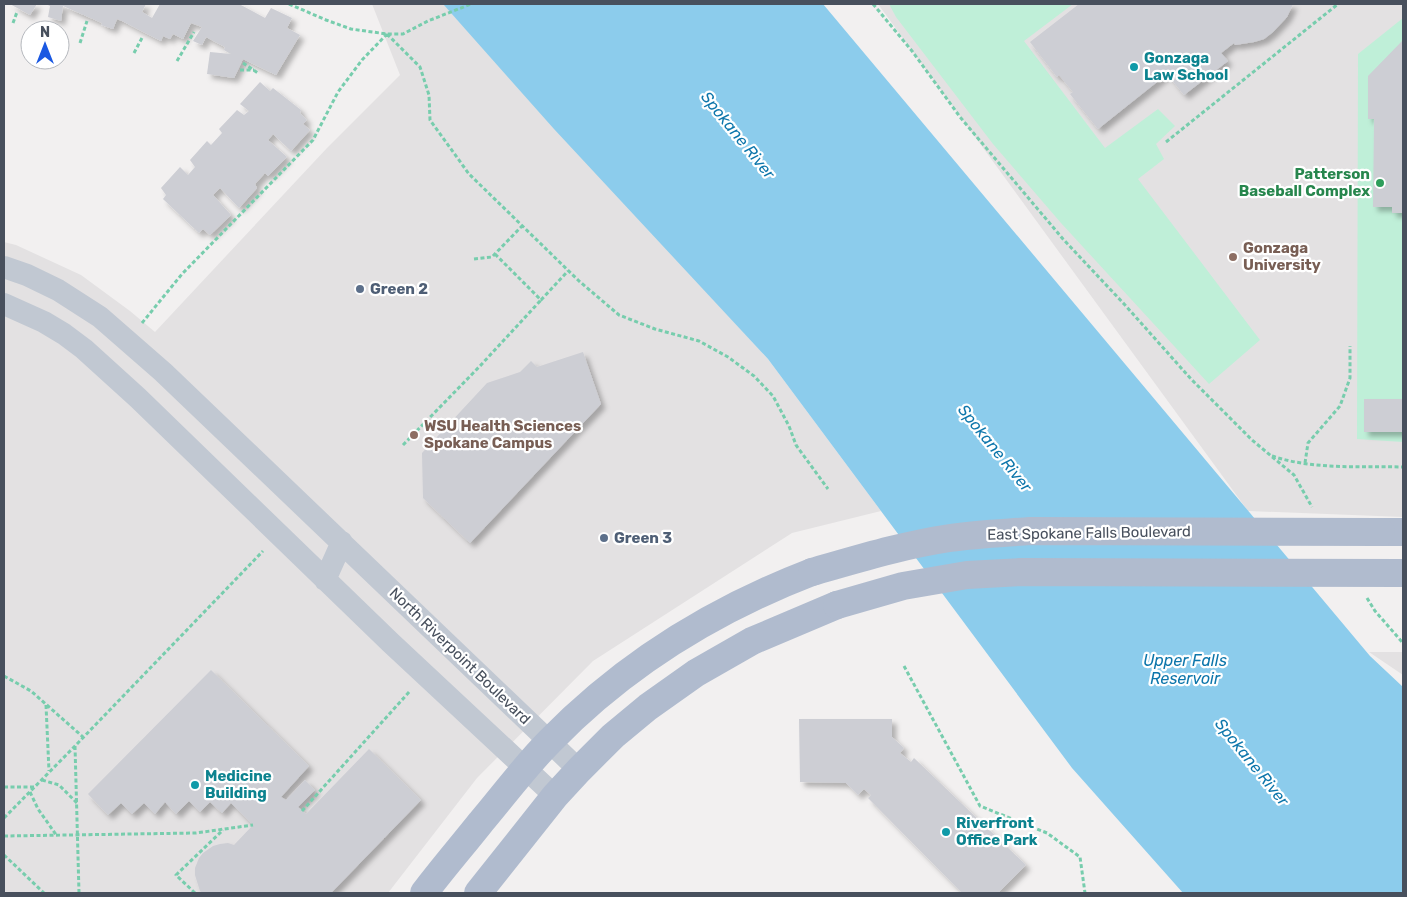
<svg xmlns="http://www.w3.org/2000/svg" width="1407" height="897" viewBox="0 0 1407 897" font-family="Rubik,sans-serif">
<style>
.education{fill:#e3e1e2}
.green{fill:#bfefd8}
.water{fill:#8cccec}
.building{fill:#cdced4;filter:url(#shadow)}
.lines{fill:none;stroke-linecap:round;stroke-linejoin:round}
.path{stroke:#77cdad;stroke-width:3;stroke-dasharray:4 2.5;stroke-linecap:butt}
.minor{stroke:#c1c8d2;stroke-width:22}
.major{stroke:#b0bbce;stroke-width:28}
.major-bridge{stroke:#b0bbce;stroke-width:28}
.culture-dot{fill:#0f9aa8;stroke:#fff;stroke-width:2}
.leisure-dot{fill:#2e9e5b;stroke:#fff;stroke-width:2}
.education-dot{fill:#8d6e63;stroke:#fff;stroke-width:2}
.service-dot{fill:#5c6f8a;stroke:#fff;stroke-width:2}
.labels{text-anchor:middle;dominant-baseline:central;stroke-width:4.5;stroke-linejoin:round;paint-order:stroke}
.culture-label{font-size:15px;font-weight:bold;fill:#0d838f;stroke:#fff;text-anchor:start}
.leisure-label{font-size:15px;font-weight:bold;fill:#27864d;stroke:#fff;text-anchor:end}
.education-label{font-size:15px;font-weight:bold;fill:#785e54;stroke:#fff;text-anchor:start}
.service-label{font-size:15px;font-weight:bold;fill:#4e5e75;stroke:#fff;text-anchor:start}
.street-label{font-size:15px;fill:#48505d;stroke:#fff}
.water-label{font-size:16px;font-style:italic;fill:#0d76ab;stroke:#fff}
</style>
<defs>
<filter id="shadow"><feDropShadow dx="4.5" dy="4.5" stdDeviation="2.5" flood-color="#0004"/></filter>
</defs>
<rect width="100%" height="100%" fill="#f2f0f0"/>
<path class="education" d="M372,4h71l325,355 113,152 -89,22 -199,128 -116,117 -89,115h-384v-651l12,3 65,30 49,36 25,21 172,-184 73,-73z
M878,4h525v513l-155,-6z
M1369,652h34v23z"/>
<path class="green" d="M889,4h184l-49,37 81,107 53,-39 17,17 -19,18 8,15 -26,20 122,161 -51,44 -148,-161 -68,-79 -97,-127z
M1403,18v424l-46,-3 1,-385z"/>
<path class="water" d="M443,4h380l547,652 33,31v206h-220l-111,-125 -304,-409 -214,-230z"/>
<path class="building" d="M10,4h27l-7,11z
M46,4h100l-4,8 10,6 8,-14h79l26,14 6,-10 21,10 -5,10 13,7 -24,40 -33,-16 -9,19 -27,-4 3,-22 21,2 -7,-4 1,-3 -19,-10 -4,8 -9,-4 9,-14 -11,-4 -8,16 -10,-5 -3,5 -7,-3 -2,5 -39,-20 -5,-2 -4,10 -12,-4 1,-2 -39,-17 -2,15 -13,-4 2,-11z
M1079,4h214l-6,13 -14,15 -9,7 -10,3 -19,3 -1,-2 -13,10 7,8 -44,34 -17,-21 -69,55 -28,-35 3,-2 -14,-17 -2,2 -27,-35z
M1403,40v173h-11v-6h-19l1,-88h-6v-43z
M260,82l10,9 3,-3 28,22 -1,3 7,7 -4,4 7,6 -19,21 -18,-17 -5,6 19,17 -19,19 -3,-3 -10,11 2,4 -18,20 -19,-20 -7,7 18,20 -21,20 -7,-6 -4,4 -36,-34 3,-4 -5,-7 19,-21 8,8 7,-8 -5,-7 17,-19 4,4 11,-12 -3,-4 18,-19 7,5 5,-4 -9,-7z
M583,352l18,52 -131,139 -47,-45 -1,-45 65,-70 33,-11 11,-11 6,6z
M1364,399h39v33h-39z
M211,670l98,96 -28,31 5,3 19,-20 10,10 -17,17 8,7 63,-65 52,51 -90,93h-129l-2,-2 -5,-16v-7l4,-10 4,-5 10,-7 7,-2 8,-1 6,2 19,-20 -22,-22 -9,10 -12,-11 -10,10 -11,-11 -13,13 -11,-12 -10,12 -11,-11 -12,11 -11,-11 -13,12 -20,-21z
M799,719h93v18l12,11 -4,5 11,9 3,-4 112,107 -28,28h-36l-94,-95 3,-3 -7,-6 -6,6 -12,-12 -46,-1z"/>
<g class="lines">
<path class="path" d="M289,4l37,16 25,9 36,5h16l25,-13 43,-17
M873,4l39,47 48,66 103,122 62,66 66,74 61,61 42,35 18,32
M13,23l4,-11
M46,30l2,-8
M387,34l33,33 9,28 1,25 39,54 110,107 40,34 36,14 44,12 29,16 26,19 19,20 16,30 7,19 32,44
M80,43l7,-22
M134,53l9,-17
M177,61l17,-29
M243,63l15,10
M240,70h14
M1166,142l172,-138
M495,254l46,46 27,-29
M474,259l18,-2 30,-31
M142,323l40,-49 131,-134 25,-48 24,-32 25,-26
M403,445l77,-79 61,-66
M1272,456c42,14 88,10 131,11
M1305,463l3,-20 32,-37 10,-28v-32
M1367,598l8,13 28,32
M904,666l76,140 67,27 33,24 5,36
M4,676l27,15 52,46
M46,705l3,66
M75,746l4,147
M42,780l17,5 18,18
M4,787h31
M30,792l8,17 19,27
M302,811l108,-120
M4,818l71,-72 188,-195
M4,836l192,-3 57,-8
M4,855l40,38
M195,893l-19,-18 47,-45"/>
<path class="minor" d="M4,267l23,8 31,15 42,27 63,55 416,398
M4,304l40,18 20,12 20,15 54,49 253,245 164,153
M325,580l17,-38"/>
<path class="major" d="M1381,532h22
M424,893c18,-24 38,-47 57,-71 23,-27 44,-56 69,-81 74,-76 163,-131 262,-169
M478,893l77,-97 24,-26 34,-34 35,-29 48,-34 56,-32 85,-36"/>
<path class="major-bridge" d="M812,572c46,-13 91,-27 138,-34 27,-4 54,-5 80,-7l351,1
M837,605l66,-19 64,-11 54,-3 382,1"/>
</g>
<g class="culture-dot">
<circle cx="1134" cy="67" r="5"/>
<circle cx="195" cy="785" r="5"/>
<circle cx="946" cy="832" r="5"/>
</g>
<circle class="leisure-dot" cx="1380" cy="183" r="5"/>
<g class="education-dot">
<circle cx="1233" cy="257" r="5"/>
<circle cx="414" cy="435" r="5"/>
</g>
<g class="service-dot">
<circle cx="360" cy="289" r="5"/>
<circle cx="604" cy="538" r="5"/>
</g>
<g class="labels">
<g class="culture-label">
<text x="1144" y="58">Gonzaga<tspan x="1144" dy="17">Law School</tspan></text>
<text x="205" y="776">Medicine<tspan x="205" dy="17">Building</tspan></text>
<text x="956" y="823">Riverfront<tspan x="956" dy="17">Office Park</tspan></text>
</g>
<g class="leisure-label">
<text x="1370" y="174">Patterson<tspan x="1370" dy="17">Baseball Complex</tspan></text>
</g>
<g class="education-label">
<text x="1243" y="248">Gonzaga<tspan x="1243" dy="17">University</tspan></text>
<text x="424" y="426">WSU Health Sciences<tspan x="424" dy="17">Spokane Campus</tspan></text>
</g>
<g class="service-label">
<text x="370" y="289">Green 2</text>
<text x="614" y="538">Green 3</text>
</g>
<g class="street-label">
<text transform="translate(1089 533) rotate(-1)">East Spokane Falls Boulevard</text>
<text transform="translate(460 656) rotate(44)">North Riverpoint Boulevard</text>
</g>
<g class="water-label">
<text transform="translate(738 135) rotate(51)">Spokane River</text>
<text transform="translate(995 448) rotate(51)">Spokane River</text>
<text x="1185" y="660">Upper Falls<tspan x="1185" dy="18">Reservoir</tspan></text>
<text transform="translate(1252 762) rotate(51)">Spokane River</text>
</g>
</g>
<rect width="1407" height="897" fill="none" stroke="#48505d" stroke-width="10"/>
<g transform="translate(45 45)"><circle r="24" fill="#ffffff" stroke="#b6b9be"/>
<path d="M0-4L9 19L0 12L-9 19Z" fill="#1a58e2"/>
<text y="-8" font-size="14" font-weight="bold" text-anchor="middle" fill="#48505d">N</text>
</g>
</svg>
